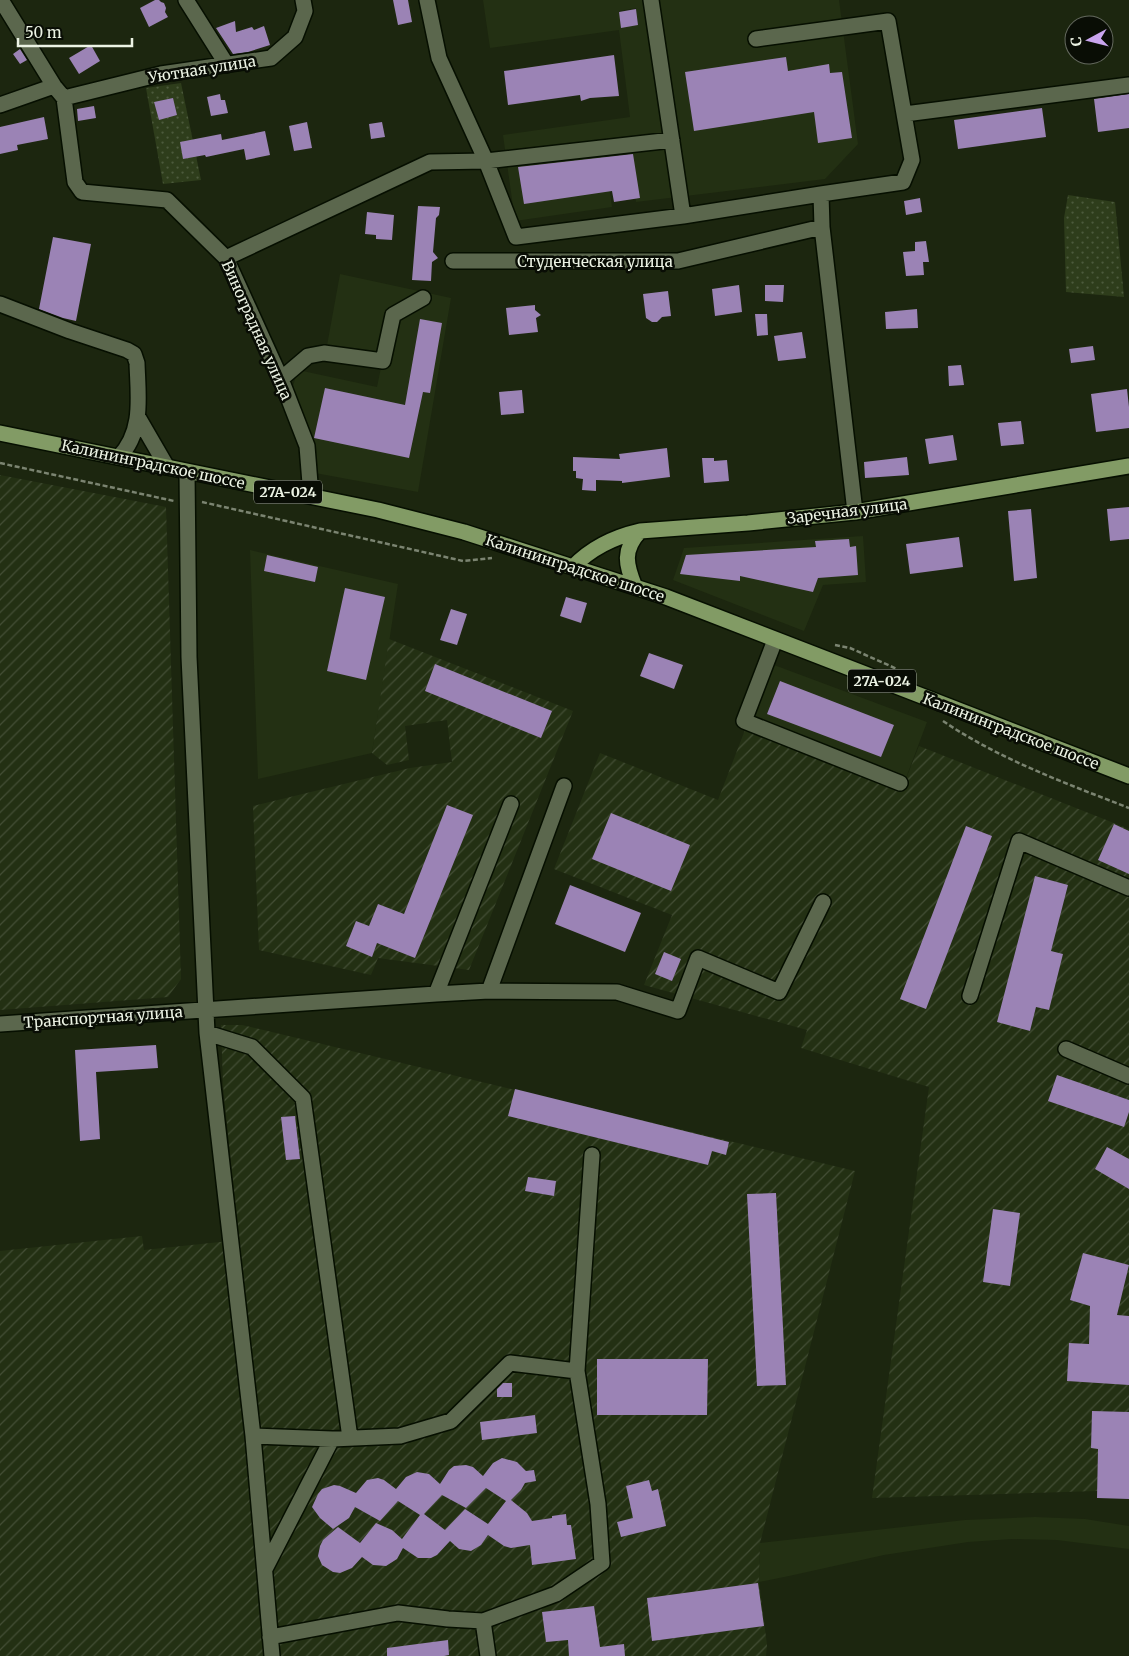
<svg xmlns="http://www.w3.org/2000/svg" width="1129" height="1656" viewBox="0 0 1129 1656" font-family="Merriweather,serif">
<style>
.built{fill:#233013;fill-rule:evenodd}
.industrial{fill:url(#industrial-furrows)}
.garden{fill:url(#garden-dots)}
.building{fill:#9b83b5;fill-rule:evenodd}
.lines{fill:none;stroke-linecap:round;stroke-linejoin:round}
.minor-casing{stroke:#060f00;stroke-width:18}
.major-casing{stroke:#060f00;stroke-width:18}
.path{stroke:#7b8471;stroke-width:2.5;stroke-dasharray:5 2.5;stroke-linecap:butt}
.minor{stroke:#5b674d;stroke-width:15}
.major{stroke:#829b65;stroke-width:15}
.labels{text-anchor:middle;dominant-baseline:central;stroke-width:5;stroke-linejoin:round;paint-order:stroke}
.shield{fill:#090d05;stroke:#a8aea1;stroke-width:1}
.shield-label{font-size:14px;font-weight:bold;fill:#ecf3e4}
.street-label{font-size:15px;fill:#ecf3e4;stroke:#090d05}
</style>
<defs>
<pattern id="industrial-furrows" width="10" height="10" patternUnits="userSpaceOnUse" patternTransform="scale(1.25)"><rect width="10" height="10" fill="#233013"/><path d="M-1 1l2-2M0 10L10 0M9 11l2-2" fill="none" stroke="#434e35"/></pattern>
<pattern id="garden-dots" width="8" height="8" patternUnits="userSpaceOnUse" patternTransform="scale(1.25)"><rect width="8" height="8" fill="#2e3d1b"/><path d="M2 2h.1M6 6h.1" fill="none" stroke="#4c5a3c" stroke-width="1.8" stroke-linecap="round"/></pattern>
</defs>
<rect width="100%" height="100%" fill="#1c260f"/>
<path class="built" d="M483,0h356l19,144 -33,35 -189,23 -7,-55 -25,4 8,56 -97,14 -12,-86 127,-18 -11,-87 -129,18zM636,8l2,16 -16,3 -3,-16z
M340,274l111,24 -33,194 -103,-19 -22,-87 5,-16 79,17 5,-24 -56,-12z
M863,536l3,46 -43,3 -19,46 -131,-51 11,-32z
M250,550l148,34 -26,169 -114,26z
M758,659l169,63 -21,56 -156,-60 -5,12 -10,-10z
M1035,1517l50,2 44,7v23l-72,-9 -45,-1 -44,3 -84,13 -95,21 -30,6 1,-39 205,-23z"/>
<path class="industrial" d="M0,475l166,32 15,472 -13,18 -168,13z
M389,639l184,72 -104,259 -91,-12 -7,17 -112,-25 -6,-144 157,-38 42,-6 -5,-42 -42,6 4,34 -22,5 -15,-12z
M745,730l157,59 17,-43 210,83v661l-257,8 57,-411 -128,-39 6,-18 -163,-45 28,-70 -118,-46 46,-116 118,47z
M221,1025h21l613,146 -95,372 -1,39 8,63 -1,11h-766v-405l142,-15 2,14 95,-10 -16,-155z"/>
<path class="garden" d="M181,83l20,97 -38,4 -17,-96z
M1068,195l47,7 9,95 -58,-5 -2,-74z"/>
<path class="building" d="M155,0h4l2,2 3,1 2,5 -1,4 3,5 -19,10 -9,-19z
M393,0h15l4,22 -14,3z
M636,9l2,16 -17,3 -2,-16z
M235,21l1,11 16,-5 2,3 10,-4 6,19 -22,7 -15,2 -17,-26z
M91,45l9,16 -21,13 -10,-16z
M20,49l7,11 -7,4 -7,-10z
M614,55l5,41 -29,2 -9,3 -1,-6 -72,10 -4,-34z
M786,57l2,14 41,-7 1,9 12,-1 10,66 -34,5 -4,-31 -120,19 -9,-59z
M220,94l1,6h4l3,13 -17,3 -4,-19z
M1129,94v34l-31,4 -4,-33z
M173,98l4,17 -18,5 -5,-18z
M94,106l2,12 -18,3 -1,-12z
M1042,108l4,29 -88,12 -4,-29z
M44,117l4,22 -31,6 1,5 -18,4v-27z
M307,122l5,26 -18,3 -5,-25z
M382,122l3,15 -14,2 -2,-15z
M265,131l5,24 -24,5 -2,-11 -38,8 -1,-2 -22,4 -3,-17 41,-8 1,6z
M633,154l7,44 -26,4 -2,-11 -88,13 -6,-37z
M920,198l2,14 -16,3 -2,-14z
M418,206l22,1 -1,8 -3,3 -3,34 5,6 -6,4 -1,19 -19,-1z
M367,212l27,3 -2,25 -16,-1v-4l-11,-1z
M53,237l38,7 -15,77 -13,-3 -24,-9z
M926,241l3,21h-6l1,13 -18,1 -3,-24 12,-1v-9z
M739,285l3,27 -27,4 -3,-27z
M765,285h19l-1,17 -18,-1z
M668,291l3,25 -9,1 -5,5h-5l-6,-4 -3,-24z
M535,305v5l6,5 -5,3 2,14 -29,3 -3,-27z
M917,309l1,19 -32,1 -1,-17z
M755,314h12l1,21 -11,1z
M420,319l22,4 -12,70 -7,-1 -14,66 -95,-20 11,-50 80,17z
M802,332l4,26 -28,3 -4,-25z
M1093,346l2,14 -24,3 -2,-14z
M961,365l3,20 -15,1 -1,-20z
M1127,389l2,18v21l-33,4 -5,-38z
M522,390l2,23 -23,2 -2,-23z
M1021,421l3,23 -23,2 -3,-23z
M953,435l4,25 -28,4 -4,-25z
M667,448l3,29 -48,6v-2l-26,-1v11l-14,-1 1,-11 -7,-1v-7h-3v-14l47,2 -1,-5z
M907,457l2,18 -44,3 -1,-16z
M702,458h12v3l13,-1 2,21 -25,2z
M1129,507v32l-19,2 -3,-32z
M1031,509l6,69 -23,3 -6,-70z
M959,537l4,30 -53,7 -4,-30z
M849,539l1,8 6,-1 2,29 -40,3 -5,14 -73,-16v5l-60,-7 6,-19 130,-8 -1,-6z
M267,555l51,12 -3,15 -51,-11z
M345,588l40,9 -19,83 -39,-9z
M566,597l21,6 -6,20 -21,-7z
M451,609l16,5 -10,31 -17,-5z
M649,653l34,12 -9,24 -34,-13z
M435,664l117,47 -11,27 -116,-47z
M780,681l114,44 -13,32 -114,-43z
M447,805l26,10 -58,143 -38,-15 -5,14 -26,-11 10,-25 13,5 9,-22 26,10z
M611,813l79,32 -19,46 -79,-32z
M1114,824l15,7v43l-31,-14z
M966,826l26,10 -66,173 -26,-10z
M1035,876l33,9 -17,66 12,3 -14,56 -13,-3 -6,24 -33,-9z
M570,885l71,28 -16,39 -70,-28z
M664,952l17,7 -9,22 -17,-7z
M156,1045l2,23 -62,4 4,67 -20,2 -5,-91z
M1057,1075l72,25v12l-5,15 -76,-26z
M515,1089l214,53 -3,13 -14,-4 -4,14 -200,-49z
M295,1116l5,43 -14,1 -5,-43z
M1107,1147l22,12v30l-34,-20z
M528,1177l28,4 -2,15 -29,-5z
M776,1193l10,192 -29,1 -10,-192z
M993,1209l27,4 -10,73 -27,-4z
M1083,1253l46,12 -12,50 12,1v69l-62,-4 2,-38 20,1 1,-38 -20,-6z
M597,1359h111l-1,56h-110z
M503,1383h9v14h-15v-8z
M1092,1411l37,1v87l-32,-1 1,-49 -7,-1z
M535,1415l2,18 -55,7 -2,-18z
M502,1458l15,4 9,9 8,-1 2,11 -11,2 -4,7 -10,10 16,13 5,8 20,-3v-2l14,-2 1,11h4l5,34 -44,6 -2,-20 -19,3 -7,-2 -16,-11 -7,10 -10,6 -12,-2 -9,-8 -13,14 -6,3h-13l-15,-10 -6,11 -11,7 -13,-1 -11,-8 -10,11 -12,5 -7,-1 -11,-7 -4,-9 2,-10 3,-6 15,-13 22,16 16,-20 16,7 10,9 18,-24 -22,-14 -18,20 -25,-14 -6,11 -16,11 -13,-11 -8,-11 6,-13 4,-5 12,-4 6,1 16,7 11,-13 11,-2 6,2 12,9 10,-12 11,-5 12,2 11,10 9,-14 5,-4 12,-1 7,2 10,9 10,-13zM486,1488l20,13 -18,23 -23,-15 -20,21 -21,-16 18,-19 24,13z
M649,1480l3,11 6,-2 8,37 -45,11 -4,-15 16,-4 -7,-32z
M758,1583l6,43 -112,15 -5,-43z
M594,1606l6,41 24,-3 1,12h-56l-1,-16 -22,2 -4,-30z
M448,1640l1,15 -5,1h-57v-8z"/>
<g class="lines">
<g class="minor-casing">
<path id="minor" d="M1,0l53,86 10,12 11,84 7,10 85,8 59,58 55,121 26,67 4,50
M186,0l41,65
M427,0l12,58 47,103 30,76 167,-21 138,-22 82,-12 9,-22 -24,-139 -132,18
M651,0l32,216
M64,98l97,-24 110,-16 24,-21 10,-26 -2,-11
M0,105l54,-19
M905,114l224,-29
M821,194l1,33 33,285
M226,258l204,-96 56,-1 186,-21
M453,261h225l144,-34
M0,304l70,27 57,19 7,4 3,9c1,33 7,68 -18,94
M281,379l27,-23 16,-3 59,8 10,-46 30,-17
M138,417l29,50
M187,472l2,185 18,376 46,403 19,220
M775,640l-31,81 156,62
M489,991l75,-205
M436,994l53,-3 128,1 61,19 20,-53 81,34 44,-90
M970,996l49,-155 110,47
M0,1024l436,-30 75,-190
M207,1033l45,14 51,51 47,340
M1066,1049l63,27
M253,1436l79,3 68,-3 51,-15 59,-58 67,8 15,-216
M265,1569l67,-130
M483,1621l5,35
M270,1637l128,-24 50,6 35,2 73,-27 46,-31 -4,-59 -21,-133"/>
</g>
<g class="major-casing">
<path id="major" d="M0,433l378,77 86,22 202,65 463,179
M573,567c18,-19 41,-30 67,-36l108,-8 107,-11 274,-46
M635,587c-9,-22 -13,-37 5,-56"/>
</g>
<path class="path" d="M0,463l174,38
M202,502l261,59 29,-3
M835,645l15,3 47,21
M943,721c56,38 122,62 186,87"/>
<use href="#minor" class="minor"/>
<use href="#major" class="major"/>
</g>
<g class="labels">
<g class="shield">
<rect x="254" y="480.5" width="68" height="23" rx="4"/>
<rect x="848" y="669.5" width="68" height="23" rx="4"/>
</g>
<g class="shield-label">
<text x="288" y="492">27А-024</text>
<text x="882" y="681">27А-024</text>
</g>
<g class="street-label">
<text transform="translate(202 69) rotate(-9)">Уютная улица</text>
<text x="595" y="261">Студенческая улица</text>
<text transform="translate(257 330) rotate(66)">Виноградная улица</text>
<text transform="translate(153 464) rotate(12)">Калининградское шоссе</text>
<text transform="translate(847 511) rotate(-7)">Заречная улица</text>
<text transform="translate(575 568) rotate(18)">Калининградское шоссе</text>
<text transform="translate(1011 731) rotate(21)">Калининградское шоссе</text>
<text transform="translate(103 1017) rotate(-4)">Транспортная улица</text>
</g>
</g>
<g transform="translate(1089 40) rotate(263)"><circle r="24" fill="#090d05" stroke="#64695e"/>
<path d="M0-4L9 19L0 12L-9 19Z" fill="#c9a5ee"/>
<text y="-8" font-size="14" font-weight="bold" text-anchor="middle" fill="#ecf3e4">С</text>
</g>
<path d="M18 38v8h114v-8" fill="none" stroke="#ecf3e4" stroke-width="2.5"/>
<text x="25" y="38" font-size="15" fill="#ecf3e4" stroke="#090d05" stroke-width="4" paint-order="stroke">50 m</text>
</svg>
